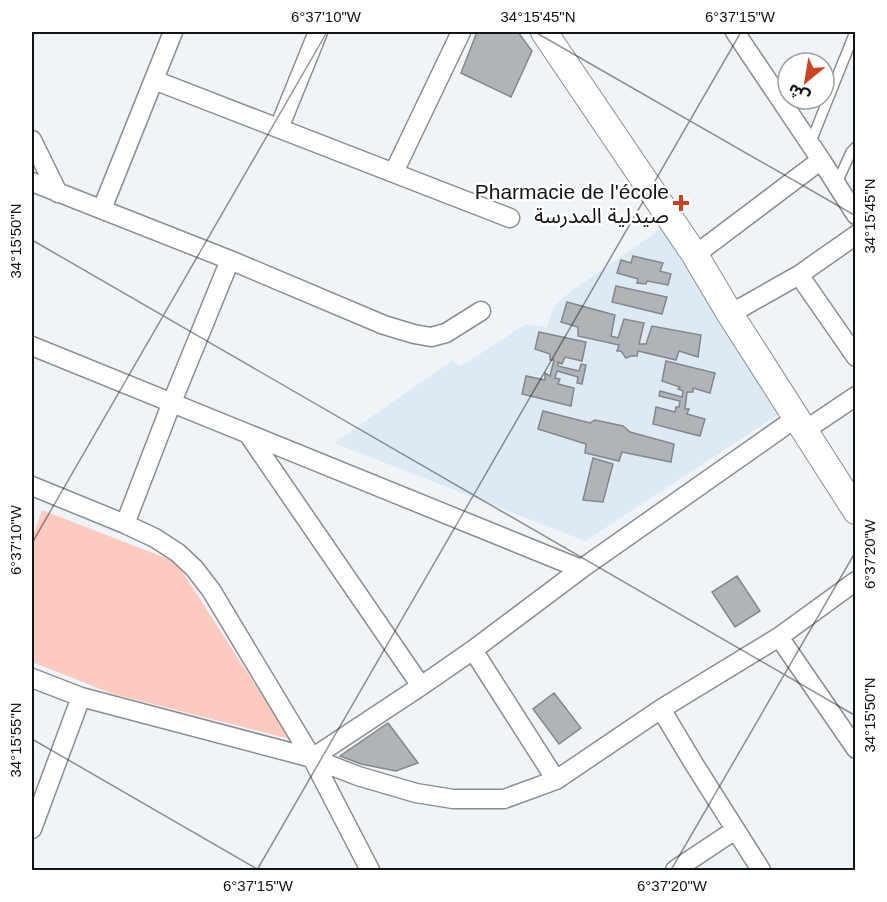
<svg xmlns="http://www.w3.org/2000/svg" width="887" height="902" viewBox="0 0 887 902" font-family="Helvetica,'Noto Sans Arabic',sans-serif">
<style>
.built{fill:#deeaf3}
.green{fill:#fccabe}
.building{fill:#afb4b8;stroke:#83878b;stroke-width:1.5}
.lines{fill:none;stroke-linecap:round;stroke-linejoin:round}
.lane-casing{stroke:#898e91;stroke-width:12}
.street-casing{stroke:#898e91;stroke-width:21}
.secondary-casing{stroke:#898e91;stroke-width:28}
.lane{stroke:#fff;stroke-width:9}
.street{stroke:#fff;stroke-width:18}
.secondary{stroke:#fff;stroke-width:26}
.ticks{fill:none;stroke:#111314;stroke-width:1.5;stroke-opacity:0.45}
.poi-dot{fill:#cd4223;stroke:#fff;stroke-width:2}
.labels{text-anchor:middle;dominant-baseline:central;stroke-width:5;stroke-linejoin:round;paint-order:stroke}
.poi-label{font-size:21px;fill:#111314;stroke:#fff;text-anchor:end}
.neatline{fill:none;stroke:#111314;stroke-width:2}
.ticks-label{font-size:15px;text-anchor:middle;fill:#111314}
</style>
<rect width="100%" height="100%" fill="#eef4f8"/>
<path class="built" d="M661,229l121,183 -197,129 -251,-98 119,-83 7,7 66,-43 21,4 7,-22 16,-14z"/>
<path class="green" d="M42,510l134,52 114,177 -177,-45 -81,-32v-123z"/>
<path class="building" d="M477,32h41l14,19 -21,46 -50,-24z
M633,256l30,7 -3,8 11,3 -3,11 -21,-4 -1,3 -9,-1 1,-4 -21,-6 4,-13 10,3z
M616,286l51,11 -5,17 -50,-12z
M567,302l48,13 -4,21 7,2 6,-19 20,4 -5,21h7l6,-18 49,9 -3,22 -19,-6 -3,9 -38,-9 -1,5h-6l-5,2 -5,-7h-4l2,-6 -41,-9v-9l-17,-5z
M539,332l47,10 -4,19 -17,-4 -3,7 -4,-2v4l21,5 2,-7 5,1 -4,19 -5,-1 1,-6 -21,-6 -2,7 5,1 -2,5 16,4 -3,18 -49,-12 4,-18 19,4v-7l5,3 4,-16h-4v-6l-15,-5z
M666,361l49,12 -5,20 -17,-5v4h-6l-2,17h4l-2,5 18,5 -5,17 -47,-12 3,-17 19,5 1,-5h3l1,-6 -21,-5 1,-5 22,6 1,-6 -5,-2 2,-2 -18,-6z
M543,411l47,12 5,-3 28,6 7,6 44,12 -3,18 -49,-10 -3,9 -34,-8 1,-9 -48,-15z
M593,458l20,6 -10,38 -20,-2z
M737,576l23,35 -25,16 -23,-35z
M554,693l27,35 -22,16 -26,-35z
M388,723l30,40 -22,8 -35,-7 -21,-8z"/>
<g class="lines">
<g class="lane-casing">
<path id="lane" d="M810,144l45,-112
M836,185l15,-33 5,-5"/>
</g>
<g class="street-casing">
<path id="street" d="M735,32l86,128 35,55
M154,80l356,138
M279,128l39,-96
M32,140l26,53
M394,172l67,-140
M32,182l198,78 154,65 30,9 17,3 15,-4 35,-22
M102,209l71,-177
M695,255l126,-95
M799,275l57,82
M730,314l69,-39 57,-40
M32,346l549,223
M804,431l52,-35
M248,434l173,252
M32,486l93,38 30,14 23,15 16,15 17,22 101,168 58,112
M125,524l47,-122 58,-142
M779,637l77,112
M473,650l83,130
M32,678l49,19 231,61 46,18 58,17 37,6h51l52,-19 105,-71 118,-72 77,-56
M661,709l33,55 67,106
M312,758l109,-72 52,-36 108,-81 215,-151
M32,829l49,-132
M675,870l60,-40"/>
</g>
<g class="secondary-casing">
<path id="secondary" d="M544,32l151,223 35,59 126,197"/>
</g>
<use href="#lane" class="lane"/>
<use href="#street" class="street"/>
<use href="#secondary" class="secondary"/>
</g>
<path class="ticks" d="M535,32l321,184M32,240l824,476M32,543l295,-511M32,739l227,131M257,870l484,-838M671,870l185,-319"/>
<path class="poi-dot" d="M678 194h6v6h6v6h-6v6h-6v-6h-6v-6h6z"/>
<g class="labels">
<g class="poi-label">
<text x="669" y="191">Pharmacie de l'école<tspan x="669" dy="24">صيدلية المدرسة</tspan></text>
</g>
</g>
<rect width="887" height="902" fill="none" stroke="#ffffff" stroke-width="66"/>
<g transform="translate(806 81) rotate(210)"><circle r="28" fill="#ffffff" stroke="#a0a1a1" stroke-width="1.5"/>
<path d="M0-4.5L10 22L0 15L-10 22Z" fill="#cd4223"/>
<text y="-9" font-size="16" font-weight="bold" text-anchor="middle" fill="#111314">ش</text>
</g>
<rect x="33" y="33" width="821" height="836" class="neatline"/>
<g class="ticks-label">
<text x="326" y="22">6°37'10"W</text>
<text x="538" y="22">34°15'45"N</text>
<text x="740" y="22">6°37'15"W</text>
<text transform="translate(870 216) rotate(-90)" y="5">34°15'45"N</text>
<text transform="translate(16 241) rotate(-90)" y="5">34°15'50"N</text>
<text transform="translate(16 540) rotate(-90)" y="5">6°37'10"W</text>
<text transform="translate(870 554) rotate(-90)" y="5">6°37'20"W</text>
<text transform="translate(870 715) rotate(-90)" y="5">34°15'50"N</text>
<text transform="translate(16 740) rotate(-90)" y="5">34°15'55"N</text>
<text x="258" y="891">6°37'15"W</text>
<text x="672" y="891">6°37'20"W</text>
</g>
</svg>
